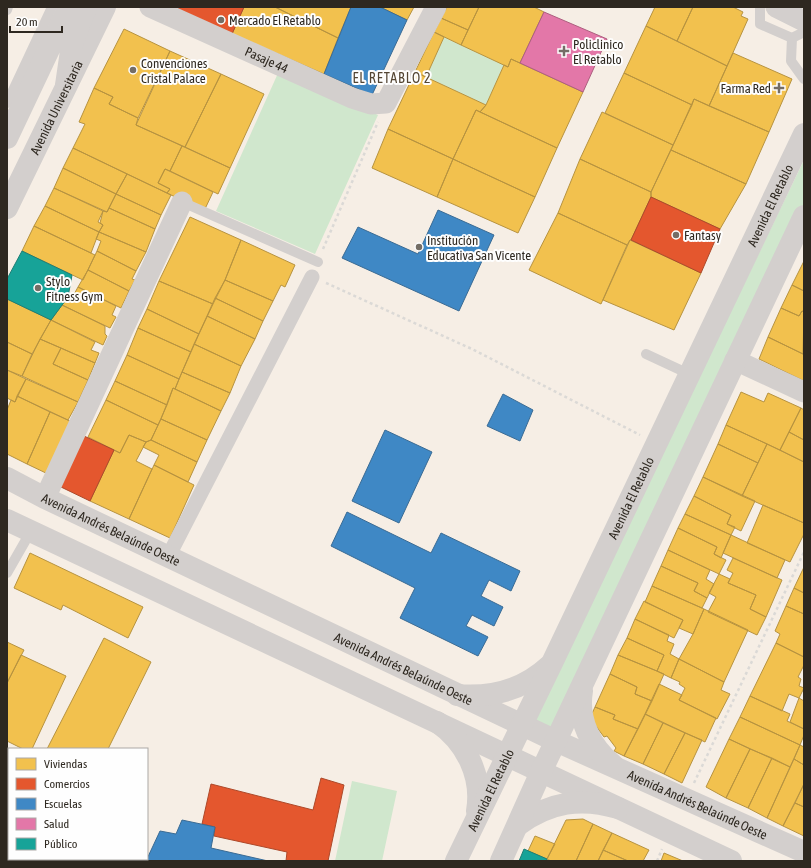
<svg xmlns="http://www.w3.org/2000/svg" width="811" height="868" viewBox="0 0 811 868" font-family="'Asap Condensed',sans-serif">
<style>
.green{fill:#d0e7cd}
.homes{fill:#f2c14e;stroke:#b79340}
.shops{fill:#e4572e;stroke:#ad492a}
.schools{fill:#3f88c5;stroke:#3a6b94}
.health{fill:#e377a8;stroke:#ad5f7f}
.public{fill:#17a398;stroke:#1e7e74}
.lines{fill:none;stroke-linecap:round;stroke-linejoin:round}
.path{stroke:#dbd9d6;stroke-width:2.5;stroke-dasharray:3 3;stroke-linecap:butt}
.service{stroke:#d3cfcd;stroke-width:10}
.pedestrian{stroke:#d3cfcd;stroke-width:15}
.minor{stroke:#d3cfcd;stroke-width:21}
.tertiary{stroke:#d3cfcd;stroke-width:22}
.secondary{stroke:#d3cfcd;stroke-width:22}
.primary{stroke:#d3cfcd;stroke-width:22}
.poi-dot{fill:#746d65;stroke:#fefefe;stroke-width:1.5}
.labels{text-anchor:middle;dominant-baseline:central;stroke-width:4;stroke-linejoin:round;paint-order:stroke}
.poi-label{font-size:13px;fill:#2e2820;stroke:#fefefe;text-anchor:start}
.street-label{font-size:13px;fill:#2e2820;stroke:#fefefe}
.neighbourhood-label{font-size:14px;letter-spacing:1px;fill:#544634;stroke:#fefefe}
</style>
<rect width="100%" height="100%" fill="#f6eee5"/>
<path class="green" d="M444,37l60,28 -18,40 -60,-28z
M279,71l99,44 -63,139 -99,-43z
M804,160v44l-253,527 -19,-9z
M352,781l45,10 -15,70h-47z"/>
<path class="homes" d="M244,7h31l63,31 -14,36 -92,-40z
M275,7h76l-13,31z
M380,7h34l-7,13z
M447,7h32l-11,23 -27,-12z
M479,7h55l10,5 -24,51 -9,-4 -3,8 -47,-22z
M655,7h38l-16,34 -31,-15z
M693,7h40l10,5 -2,4 7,3 -21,47 -50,-25z
M441,18l27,12 -7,15 -27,-13z
M646,26l81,40 -18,40 -15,-7 -2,6 -68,-32z
M124,29l46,22 -32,67 -29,-14 4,-7 -19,-9z
M434,32l10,5 -18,40 -11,-5z
M170,51l51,23 -36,73 -49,-22z
M733,53l59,26 -23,53 -60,-26z
M511,59l72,33 -26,56 -77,-36 6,-7 18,-40 4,2z
M415,72l71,33 -6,7 -4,-2 -23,49 -65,-30z
M624,73l68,32 -19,40 -68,-32z
M221,74l43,20 -34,74 -45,-21z
M94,88l19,9 -4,7 29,14 -2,7 46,21 -12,25 -5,-2 -7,14 12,6 -3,4 -94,-45 12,-24 -6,-2z
M694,99l75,33 -23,52 -75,-34z
M476,110l81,38 -22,49 -82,-38z
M602,112l71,33 -22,47 -71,-33z
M388,129l65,30 -16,38 -65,-29z
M182,146l48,22 -12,26 -48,-23z
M73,148l54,26 -11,20 -53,-26z
M671,150l75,34 -26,45 -69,-32v-5z
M453,159l82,38 -17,36 -81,-36z
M580,159l71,33v5l-20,43h-1l-3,5 -69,-32z
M63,168l53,26 -9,18 -53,-24z
M165,169l48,23 -9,19 -37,-18 3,-4 -12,-6z
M127,174l44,21 -10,20 -45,-21z
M54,188l49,23 -5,11 5,3 -4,7 -54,-26z
M116,194l45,21 -6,14 -46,-21z
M45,206l54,26 -8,21 -57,-27z
M109,208l46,21 -9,23 -47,-20 4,-7 -3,-2 3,-12 4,1z
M558,213l69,32 -26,59 -72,-34z
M190,217l51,23 -16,40 -12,24 -54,-23z
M34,226l61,29 -12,25 -61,-29z
M99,232l47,20 -10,19 -39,-20 4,-10 -5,-2z
M241,240l54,25 -10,22 -4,-2 -8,16 -48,-21z
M630,240l71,33 -27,57 -71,-30z
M97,251l39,20 -4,8 3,1 -6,11 -41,-21z
M804,261v30l-12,-6z
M88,270l41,21 -8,17 -43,-21z
M225,280l48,21 -10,20 -48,-23z
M159,281l54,23 -14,30 -52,-25z
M792,285l12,6v21l-2,-1 -3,5 -18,-8z
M78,287l38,19 -4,9 4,2 -6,11 -48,-23 6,-8 4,1z
M215,298l48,23 -8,18 -48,-23z
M7,299l44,21 -19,34 -25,-12z
M62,305l43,21v8l2,2 -4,9 -52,-25z
M781,308l18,8 3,-5 2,1 -1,42 -35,-17z
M147,309l52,25 -8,18 -53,-24z
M207,316l48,23 -14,27 -47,-22z
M51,320l44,22 -4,8 8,3 -4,10 -55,-24z
M138,328l53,24 -12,27 -52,-24z
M768,337l35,17 1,-2v29l-45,-22z
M40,339l21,9 -8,16 35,16 -10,22 -56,-26z
M7,342l25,12 -10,22 -15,-6z
M194,344l47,22 -11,27 -48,-21z
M61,348l34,15 -7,17 -35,-16z
M127,355l52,24 -4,10 -2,-1 -6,17 -52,-24z
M7,370l19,9 -11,23 -8,-4z
M182,372l48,21 -9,18 -46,-22z
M26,379l52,23 -10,18 -51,-24z
M115,381l52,24 -9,20 -52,-25z
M173,388l48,23 -14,29 -46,-21z
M741,392l23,10 4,-9 33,15 -21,42 -54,-25z
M17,396l33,16 -23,52 -20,-10v-44l4,-10 4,2z
M106,400l52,25 -7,15 -5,2 -17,-7 -9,18 -32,-16z
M801,408l3,2v30l-15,-8z
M50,412l22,10 -24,52 -21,-10z
M161,419l46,21 -10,22 -46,-22z
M726,425l41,19 -9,19 -40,-19z
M789,432l15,8v22l-24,-12z
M129,435l17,7 -10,19 16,8 -23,50 -39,-18 24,-51 6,3z
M151,440l46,22 -9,20 -34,-17 5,-10 -16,-8 3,-5z
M718,444l40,19 -16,33 -39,-19z
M767,444l37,18v61l-62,-27z
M154,465l40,20 -24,53 -41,-19z
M703,477l52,24 -14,30 -14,-7 4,-9 -37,-19z
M694,496l37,19 -4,9 8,3 -4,8 -46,-21z
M763,505l41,18v11l-14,28 -43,-19z
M685,514l46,21 -10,23 -7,-4 3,-7 -39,-19z
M678,528l39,19 -3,7 12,6 -7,14 -51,-24z
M731,535l54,25 -8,18 -54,-25z
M668,550l42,20 -4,9 8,5 -7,14 -13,-7 4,-8 -37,-17z
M30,553l113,54 -15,31 -65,-33 -2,5 -47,-22z
M733,558l49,22 -16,37 -16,-8 6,-14 -28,-12 5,-10 -6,-3z
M661,566l37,17 -4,8 13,7 -5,10 -50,-22z
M804,567v26l-10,-5z
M719,574l11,5 -2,4 28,12 -6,14 16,8 -9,18 -49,-23 8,-15 -7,-4z
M652,586l52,23 -11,25 -14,-6 4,-8 -38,-18z
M794,588l10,5v21l-18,-8z
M644,601l39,19 -9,18 -39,-19z
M786,606l18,8v43l-28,-14 4,-9 -5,-3z
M704,609l44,21 -24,52 -45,-23 14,-25z
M635,619l34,16 -2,6 7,3 -4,10 9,5 -8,19 -14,-7 7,-16 -37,-17z
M104,638l47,24 -43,87h-61z
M627,638l37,17 -7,16 -39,-16z
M7,642l17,8 -17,33z
M776,643l28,14v8l-6,12 3,2 -2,7 5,2 -5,10 -10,-4 -7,17 -32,-15z
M21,655l45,21 -34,73h-9l-16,-8v-58z
M618,655l46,19 -12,27 -17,-7 2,-7 -27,-13z
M679,659l45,23 -3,8 9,4 -13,25 -38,-19 6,-12 -6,-4 1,-2 -9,-4z
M610,674l27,13 -2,7 17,7 -14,28 -25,-10 2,-4 -20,-8z
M659,684l23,11 -3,5 37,18 -11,24 -60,-28z
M750,696l40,18 -3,7 17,8v6l-4,10 -60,-28z
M799,698l5,3v28l-14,-7z
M595,707l20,8 -2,4 25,10 -14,27 -10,-5 2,-3 -9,-12 -3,1 -14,-19z
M645,714l18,9 -20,41 -19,-8z
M740,717l60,28 -10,22 -61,-28z
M663,723l22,10 -21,41 -21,-10z
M685,733l17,7 -20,43 -18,-9z
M729,739l21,10 -24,49 -20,-11z
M800,745l4,2v18l-10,-6z
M750,749l22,9 -24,50 -22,-10z
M772,758l18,9 -23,51 -19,-10z
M7,759l2,1v44l-2,-1z
M794,759l10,6v19l-21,42 -16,-8z
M804,784v23l-9,-4z
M795,803l9,4v29l-21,-10z
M583,819l10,5 -17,37h-25l-4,-2 19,-39z
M593,824l19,9 -14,28h-22z
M612,833l37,17 -6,11h-15l-25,-11z
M535,836l20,8 -8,15 -19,-8z
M603,850l25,11h-30z
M664,853l19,8h-22z"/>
<path class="shops" d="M174,7h70l-12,27z
M651,197l69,32 -19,44 -70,-33z
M84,436l30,14 -24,51 -29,-14z
M321,778l23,7 -16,76h-42l1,-9 -73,-16 1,-9 -13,-3 9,-40 102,26z"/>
<path class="schools" d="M351,7h29l27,13 -35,75 -48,-21z
M438,210l56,25 -35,76 -117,-53 16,-31 60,27z
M503,394l30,16 -13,31 -33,-15z
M385,430l47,22 -33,71 -47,-22z
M347,512l84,41 10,-20 79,38 -9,20 -22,-11 -8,16 22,11 -9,19 -22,-11 -6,11 22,11 -10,19 -78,-38 15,-30 -84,-42z
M182,820l33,7 -4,21 57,13h-122l14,-30 16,3z"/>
<path class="health" d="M544,12l63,27 -24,53 -63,-29z"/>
<path class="public" d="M22,251l50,24 -4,22 -17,23 -44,-21v-20z
M524,849l23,10 -1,2h-27z"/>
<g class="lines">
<path class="path" d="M323,249l55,-127
M326,283l146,66 168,86
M694,783l110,-231
M657,861l5,-12"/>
<path class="service" d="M760,7v17l32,14 12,-6
M7,10l1,-3
M792,38l-1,23 13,18
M7,103l45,-96
M182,202l136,60
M646,354l43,20
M7,573l24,-42"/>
<path class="pedestrian" d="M168,557l144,-280
M61,859l5,2"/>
<g class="minor">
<path id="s1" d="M150,7l202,91 19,6 15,-1 50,-96"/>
<path d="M776,7l28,14"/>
<path d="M735,360l69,32"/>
<path d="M45,498l137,-296"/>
<path d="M7,841l2,-4"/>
</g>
<g class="tertiary">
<path id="s2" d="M7,208l98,-201"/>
<path id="s3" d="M7,478l38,20 511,243 248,111"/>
<path d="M7,520l724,341"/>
</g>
<g class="secondary">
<path d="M582,691c-5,29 9,56 31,74"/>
<path d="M457,695c35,3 66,-5 92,-29"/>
<path d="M437,722c29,20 46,54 40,89"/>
<path d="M518,825c32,-23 63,-28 100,-17"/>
<path id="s4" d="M456,861l96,-198 252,-529"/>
<path d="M501,861l40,-89 263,-556"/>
</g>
<path class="primary" d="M66,85l6,-41 14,-37
M7,138l62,-131"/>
</g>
<g class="poi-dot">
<circle cx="221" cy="20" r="4"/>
<path d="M562 45h4v4h4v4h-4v4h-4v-4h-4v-4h4z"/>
<circle cx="133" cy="70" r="4"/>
<path d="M777 82h4v4h4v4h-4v4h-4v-4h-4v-4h4z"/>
<circle cx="676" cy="235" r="4"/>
<circle cx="419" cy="247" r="4"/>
<circle cx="38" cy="288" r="4"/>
</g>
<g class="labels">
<g class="poi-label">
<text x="229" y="20">Mercado El Retablo</text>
<text x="573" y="44">Policlinico<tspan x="573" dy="15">El Retablo</tspan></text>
<text x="141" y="63">Convenciones<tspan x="141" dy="15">Cristal Palace</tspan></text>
<text x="771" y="88" text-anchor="end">Farma Red</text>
<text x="684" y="235">Fantasy</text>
<text x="427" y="240">Institución<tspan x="427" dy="15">Educativa San Vicente</tspan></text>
<text x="46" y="281">Stylo<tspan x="46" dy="15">Fitness Gym</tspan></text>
</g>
<g class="street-label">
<text stroke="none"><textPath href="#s1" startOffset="128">Pasaje 44</textPath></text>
<text stroke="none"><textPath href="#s2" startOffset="112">Avenida Universitaria</textPath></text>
<text stroke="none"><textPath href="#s4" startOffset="727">Avenida El Retablo</textPath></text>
<text stroke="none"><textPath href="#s4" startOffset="403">Avenida El Retablo</textPath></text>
<text stroke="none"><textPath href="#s3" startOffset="116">Avenida Andrés Belaúnde Oeste</textPath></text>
<text stroke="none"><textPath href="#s3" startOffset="440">Avenida Andrés Belaúnde Oeste</textPath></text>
<text stroke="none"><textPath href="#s4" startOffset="79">Avenida El Retablo</textPath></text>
<text stroke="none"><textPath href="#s3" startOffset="764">Avenida Andrés Belaúnde Oeste</textPath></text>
</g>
<g class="neighbourhood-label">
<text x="392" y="78">EL RETABLO 2</text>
</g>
</g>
<rect width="811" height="868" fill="none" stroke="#2e2820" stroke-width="16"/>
<rect x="8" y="748" width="140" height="112" fill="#fefefe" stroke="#aba8a5"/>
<rect x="16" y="758" width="20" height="12" fill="#f2c14e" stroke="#aba8a5"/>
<text x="44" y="768" font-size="12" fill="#2e2820">Viviendas</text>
<rect x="16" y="778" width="20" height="12" fill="#e4572e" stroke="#aba8a5"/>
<text x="44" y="788" font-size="12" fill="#2e2820">Comercios</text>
<rect x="16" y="798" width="20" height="12" fill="#3f88c5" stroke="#aba8a5"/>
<text x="44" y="808" font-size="12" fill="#2e2820">Escuelas</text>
<rect x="16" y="818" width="20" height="12" fill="#e377a8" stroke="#aba8a5"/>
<text x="44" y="828" font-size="12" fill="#2e2820">Salud</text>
<rect x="16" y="838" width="20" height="12" fill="#17a398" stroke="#aba8a5"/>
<text x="44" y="848" font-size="12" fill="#2e2820">Público</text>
<path d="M10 26v6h52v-6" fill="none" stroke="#2e2820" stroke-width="2"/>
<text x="16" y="26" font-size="12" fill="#2e2820" stroke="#fefefe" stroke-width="3" paint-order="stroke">20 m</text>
</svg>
